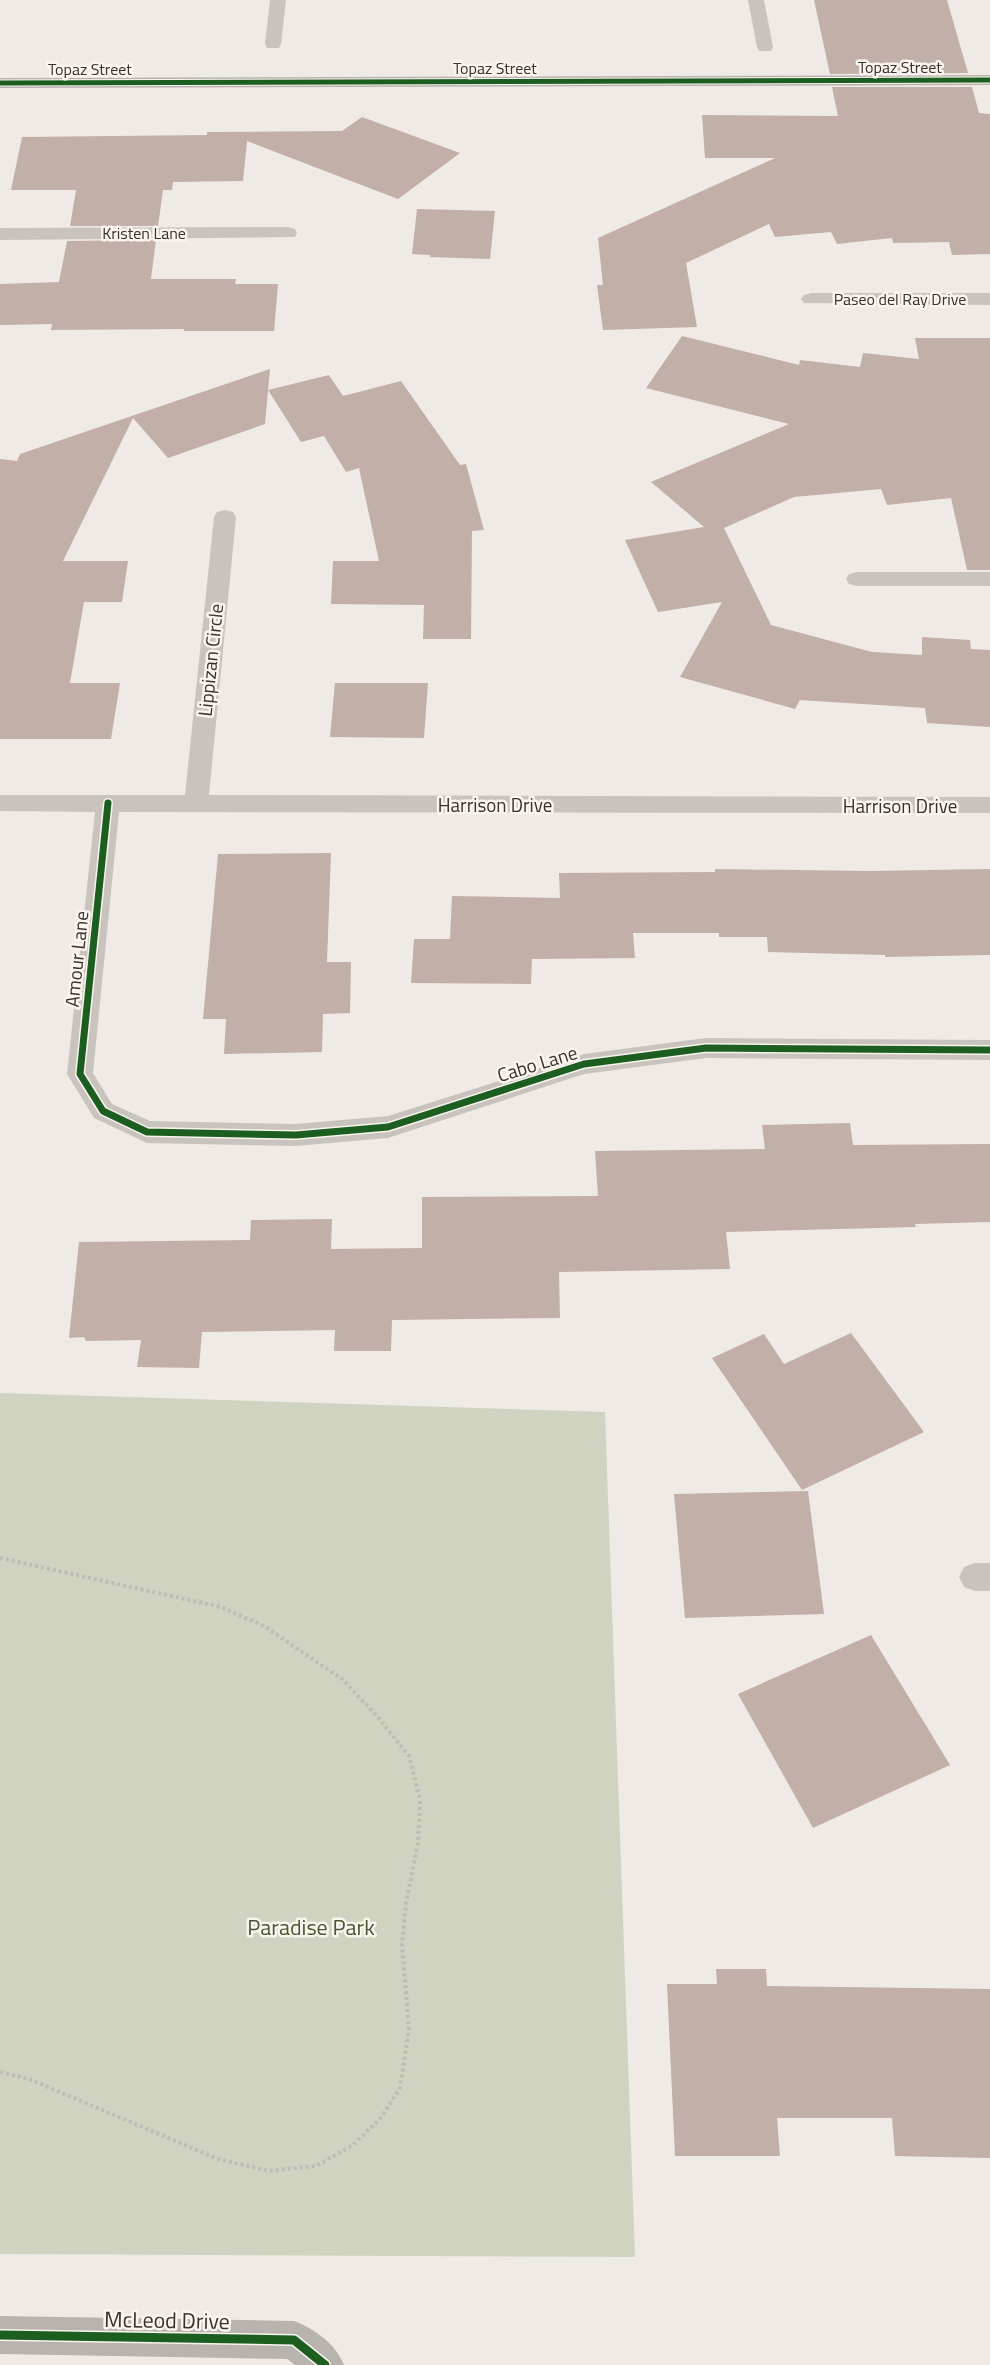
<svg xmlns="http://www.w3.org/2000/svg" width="990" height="2365" viewBox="0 0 990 2365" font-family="'Titillium Web',sans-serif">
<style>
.green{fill:#d1d3c1}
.building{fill:#c2afa8}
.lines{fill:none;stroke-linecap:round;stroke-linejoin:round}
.path{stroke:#c1bbb7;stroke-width:4;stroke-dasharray:3 3;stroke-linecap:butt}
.street{fill:#c9c3be;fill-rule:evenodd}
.secondary{fill:#b9b3af;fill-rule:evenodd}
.cycleway-far2-casing{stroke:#faf4ee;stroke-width:7}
.cycleway-far1-casing{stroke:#faf4ee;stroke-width:10}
.cycleway-casing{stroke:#faf4ee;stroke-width:12}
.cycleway-far2{stroke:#1b5e20;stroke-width:5}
.cycleway-far1{stroke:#1b5e20;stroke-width:7}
.cycleway{stroke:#1b5e20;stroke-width:9}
.labels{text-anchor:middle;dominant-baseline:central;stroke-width:5;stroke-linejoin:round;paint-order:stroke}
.far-street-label{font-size:16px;fill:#3a302c;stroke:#faf4ee}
.street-label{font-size:19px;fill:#3a302c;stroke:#faf4ee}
.near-park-label{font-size:22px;fill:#4a5731;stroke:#faf4ee}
.near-street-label{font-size:22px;fill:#3a302c;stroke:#faf4ee}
</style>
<rect width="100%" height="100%" fill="#efeae6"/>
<path class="green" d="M0,1393l605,19 30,845 -635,-3z"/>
<path class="building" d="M814,0h133l21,73 -138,1z
M832,87h140l7,26 11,1v140l-38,1 -3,-13 -56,1 -1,-5 -55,6 -6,-12 -56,5 -6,-13 -83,39 11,64 -94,3 -6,-45h6l-5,-47 177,-80h-70l-3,-43 136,1z
M362,117l98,36 -62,46 -151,-58 -4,40 -70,1 -1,8h-9l-5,36h-88l6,-36h-65l11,-53 185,-2v-3l135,-1z
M417,209l78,2 -5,48 -60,-2v-2l-18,-1z
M156,240l-5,39h85l-1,5h43l-4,47h-90v-2l-133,1 1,-6 -52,1v-41l59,-2 8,-41z
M682,336l117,29 1,-5 60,7 3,-14 56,6 -4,-21h75v232h-23l-16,-72 -64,7 -6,-16 -87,8 -70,31 47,97 101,27 50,3v-18l48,3 1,9 19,1v77l-63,-4 -2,-15 -125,-8 -5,9 -115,-32 42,-75 -64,10 -33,-72 79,-13 -53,-45 138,-58 -143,-36z
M270,369l-5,55 -97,34 -35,-40 -70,143h65l-6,41h-38l-14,81h50l-9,56h-111v-280l17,2 3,-7z
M329,375l14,21 58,-15 59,84 6,-1 18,66 -12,1 -1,108h-48l1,-34 -93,-1 2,-43h46l-20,-93 -13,4 -22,-36 -23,6 -33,-52z
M335,683h93l-4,55 -94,-1z
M331,853l-4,109h24l-1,51 -27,1 -1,38 -98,2 2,-35h-23l15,-165z
M715,869l155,2 120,-2v86l-105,2v-2l-117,-3 -1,-15h-48v-4h-86l2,25 -103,1 -1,25 -120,-1 3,-44h36l2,-43 108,2 -1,-25 156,-1z
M850,1123l3,22 137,-1v78l-75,2 1,3 -190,5 4,37 -171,3 1,46 -168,2 -1,31h-57l1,-21 -133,2 -3,36 -62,-1 4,-27 -55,1 -2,-4 -15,1 10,-96 171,-2 1,-20 81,-1 -1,30 91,-1v-51l176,-1 -3,-45 170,-2 -3,-24z
M851,1333l73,99 -122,58 -90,-132 52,-24 20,30z
M808,1491l16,123 -139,4 -11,-124z
M871,1635l79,130 -137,63 -75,-134z
M716,1969h50l1,17 223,3v169l-95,-2 -3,-38h-115l3,38h-105l-8,-172h50z"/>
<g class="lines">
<path class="path" d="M0,1558l221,49 43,19 78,53 34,36 33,41 11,44 -2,43 -12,60 -4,41 7,85 -9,59 -20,31 -27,26 -37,21 -47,5 -51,-12 -189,-80 -29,-7"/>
<path class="street" d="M270,0h16l-5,44 -2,4h-12l-2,-4z
M748,0h16l9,47 -2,4h-12l-2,-4z
M288,227l7,2 2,4 -2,4 -295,3v-12z
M811,293h179v12l-186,-2 -3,-4 3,-4z
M225,510l8,2 3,5 -27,278 781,2v16l-871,-1 -26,261 19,31 38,17 146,3 92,-8 196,-62 122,-16 284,2v20l-284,-2 -122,16 -196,64 -92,8 -149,-3 -53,-25 -27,-44 28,-262 -95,-1v-16h185l29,-278 3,-5z
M857,572h133v14h-133l-8,-2 -3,-5 3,-5z
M975,1563h15v28h-15l-11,-4 -5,-10 5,-10z"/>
<path class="secondary" d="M990,75v10l-990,3v-10z
M0,2316l294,5c21,8 42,23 50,44h-49l-8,-6 -287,-5z"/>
<g class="cycleway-far2-casing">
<path id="cycleway-far2" d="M0,83l990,-3"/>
</g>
<g class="cycleway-far1-casing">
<path id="cycleway-far1" d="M108,803l-28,271 23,37 44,21 149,3 92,-8 196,-63 122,-16 284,2"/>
</g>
<g class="cycleway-casing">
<path id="cycleway" d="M0,2335l294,5 31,25"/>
</g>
<use href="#cycleway-far2" class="cycleway-far2"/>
<use href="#cycleway-far1" class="cycleway-far1"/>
<use href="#cycleway" class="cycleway"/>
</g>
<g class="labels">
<g class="far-street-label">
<text x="900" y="67">Topaz Street</text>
<text x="495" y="68">Topaz Street</text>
<text x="90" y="69">Topaz Street</text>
<text x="144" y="233">Kristen Lane</text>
<text x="900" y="299">Paseo del Ray Drive</text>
</g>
<g class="street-label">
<text transform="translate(210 660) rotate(-84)">Lippizan Circle</text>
<text x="495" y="804">Harrison Drive</text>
<text x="900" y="805">Harrison Drive</text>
<text transform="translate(76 959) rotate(-84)">Amour Lane</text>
<text transform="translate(537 1063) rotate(-17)">Cabo Lane</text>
</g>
<g class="near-park-label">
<text x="311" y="1927">Paradise Park</text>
</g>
<g class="near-street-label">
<text transform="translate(167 2320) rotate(1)">McLeod Drive</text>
</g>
</g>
</svg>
